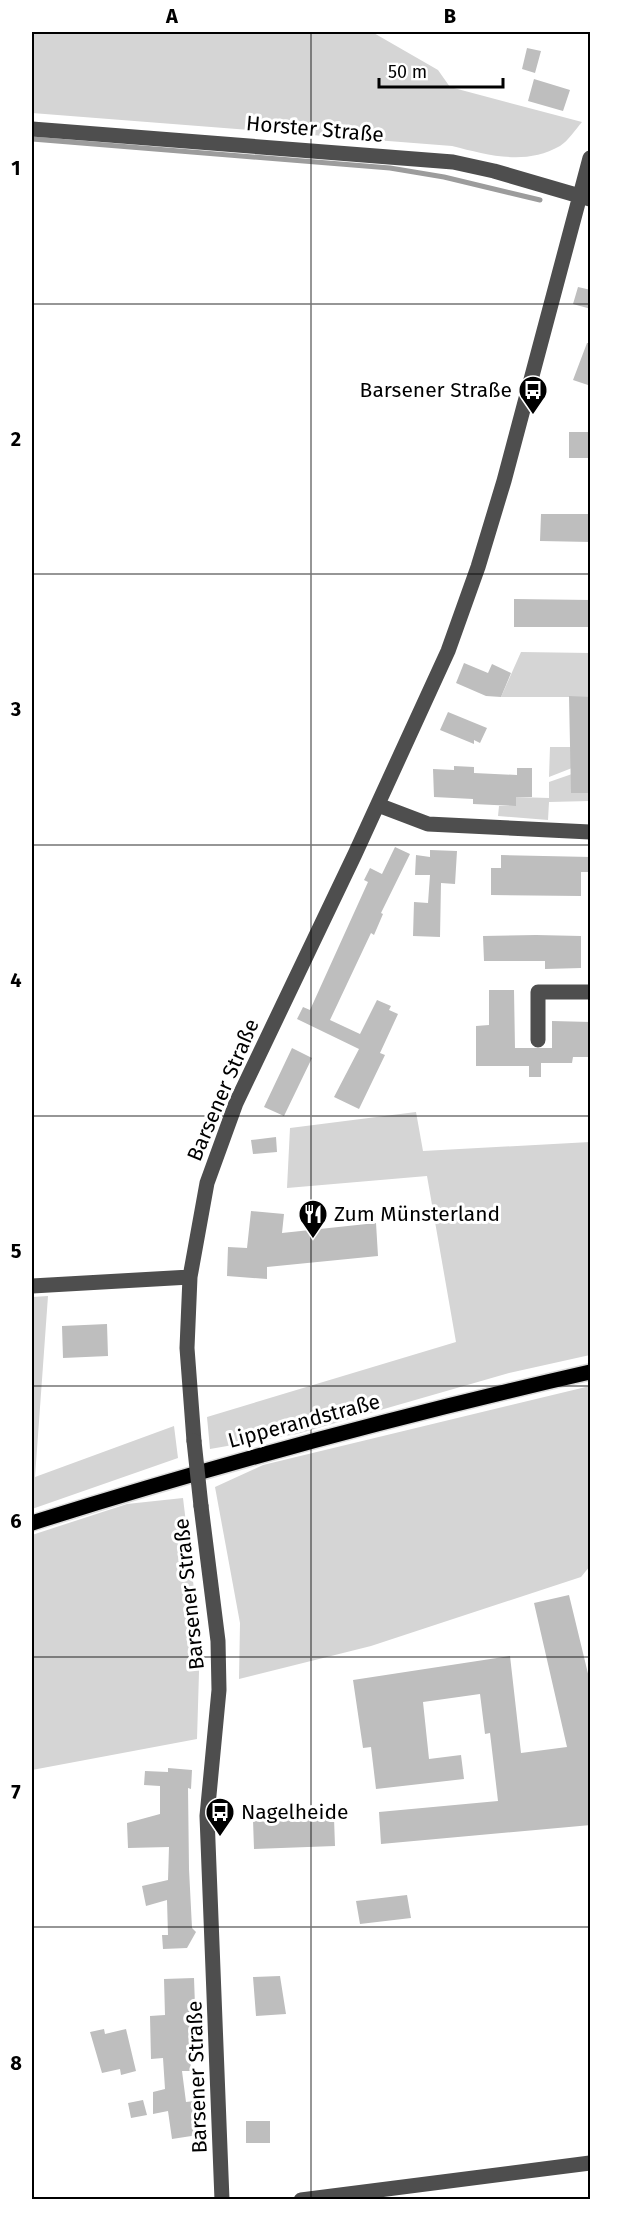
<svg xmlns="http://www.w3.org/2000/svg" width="622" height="2231" viewBox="0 0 622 2231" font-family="'Fira Sans',sans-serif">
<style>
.green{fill:#d5d5d5}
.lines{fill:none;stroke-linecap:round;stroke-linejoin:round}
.stream{stroke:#9c9c9c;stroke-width:5}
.building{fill:#bebebe}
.major-casing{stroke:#dbdbdb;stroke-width:18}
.minor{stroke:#4e4e4e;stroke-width:15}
.major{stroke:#000;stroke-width:15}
.minor-bridge{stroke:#4e4e4e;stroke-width:15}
.grid{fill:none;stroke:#000;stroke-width:1.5;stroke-opacity:0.55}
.labels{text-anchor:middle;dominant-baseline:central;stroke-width:6;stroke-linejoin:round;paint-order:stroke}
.street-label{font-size:21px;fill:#000;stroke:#fff}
.poi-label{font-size:21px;fill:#000;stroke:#fff;text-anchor:start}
.neatline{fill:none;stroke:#000;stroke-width:2}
.grid-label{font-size:20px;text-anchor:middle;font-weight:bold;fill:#000}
</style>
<rect width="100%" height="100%" fill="#fff"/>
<path class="green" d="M32,32h340l66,38 12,17 132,35c-6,7 -14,19 -22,24 -35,20 -72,9 -108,0l-420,-33z
M521,652l69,1v44h-89z
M550,747h22v21l-23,9z
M572,774l-1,19h19v8l-41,1 -1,18 -50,-4 1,-10h17v-9l33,1v-16z
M416,1112l7,39 167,-9v213l-81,18 -212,61 -87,15 -3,-32 249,-75 -29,-166 -140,12 3,-60z
M48,1296l-13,181 139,-51 4,32 -146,51v-212z
M590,1386v180l-9,11 -210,69 -132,33 1,-56 -25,-136 48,-22z
M183,1498l17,141 -3,100 -165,31v-235l95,-31z"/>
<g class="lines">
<path class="stream" d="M32,139l358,29 54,9 96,23"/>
</g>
<path class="building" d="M527,48l14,3 -6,22 -13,-4z
M534,79l36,11 -7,21 -35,-10z
M578,287l13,3v19l-18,-5z
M587,343h4v43l-18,-6z
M569,432h22v26h-22z
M541,514h50v28l-51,-1z
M514,599l77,1v27h-77z
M464,663l24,10 4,-9 19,9 -10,24 -15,-1 -30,-13z
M569,696l22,1v96h-20z
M448,712l39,16 -7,15 -6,-3v4l-34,-14z
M454,766l20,1v6l43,2v-7h15v29h-16v9l-43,-2v-5l-39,-2 -1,-28 21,1z
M395,847l15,7 -29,59 2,1 -9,21 -3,-2 -41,87 30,14 17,-34 14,6 -2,4 9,4 -18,39 5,2 -26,54 -25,-12 25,-48 -62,-30 6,-12 7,3 58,-128 -4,-2 6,-12 12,6z
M430,850l27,1 -2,33 -14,-1 -1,54 -27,-1 1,-34 14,1 2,-28h-15l1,-20 14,2z
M501,855l90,2v15h-10v24l-90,-1v-27h10z
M536,935l45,1v32l-36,1v-8h-61l-1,-25z
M489,990h25l1,58h37v-27l39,1v35h-18l-1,6h-31v14h-12v-11h-53v-40l13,-1z
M292,1048l20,10 -28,58 -20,-9z
M276,1137l1,15 -24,2 -2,-14z
M251,1211l33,3 -2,19 94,-10 2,33 -111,11v12l-40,-3 1,-29 19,1z
M107,1324l1,32 -45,2 -1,-32z
M569,1595l22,91v139l-210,19 -2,-32 119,-11 -8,-68 -5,1 -5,-40 -57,8 6,57 32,-4 3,24 -88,10 -5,-42 -8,1 -10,-68 157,-24 11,97 46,-6 -33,-144z
M168,1768l24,2 -1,19 -3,-1 1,81 3,59 4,4 -9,16 -24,1 -1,-14h6l-1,-35 -21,6 -4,-20 26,-6 1,-33 -41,1 -1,-25 33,-9v-28l-16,-1 1,-14 23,1z
M334,1818l1,28 -81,3 -1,-29z
M407,1895l4,23 -51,6 -4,-23z
M280,1976l6,38 -30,2 -3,-39z
M194,1978l2,55h-7l2,38h-9l4,31 8,-1 4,34 -26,4 -4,-28 -15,3v-22l12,-3 -2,-31 -12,1 -1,-43 15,-1 -1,-36z
M104,2029l1,5 21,-5 10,42 -15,4 -1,-6 -18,4 -12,-41z
M143,2100l4,15 -16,3 -3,-15z
M246,2121h24v22h-24z"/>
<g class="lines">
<g class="major-casing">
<path id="major" d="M32,1523c184,-58 370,-108 558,-151"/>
</g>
<path class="minor" d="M32,129l421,33 41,9 96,28
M378,805l50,19 162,8
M538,1040v-48h52
M32,1286l158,-9
M194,1441l-7,-93 3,-71 17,-94 29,-80 119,-249 93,-203 30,-84 26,-86 86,-323
M201,1506l17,135 1,49 -12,126 15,384
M301,2200l289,-37"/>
<use href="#major" class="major"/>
<path class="minor-bridge" d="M194,1441l7,65"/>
</g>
<path class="grid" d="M311,32v2168M32,304h558M32,574h558M32,845h558M32,1116h558M32,1386h558M32,1657h558M32,1927h558"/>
<defs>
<g id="bus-pin" transform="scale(1.5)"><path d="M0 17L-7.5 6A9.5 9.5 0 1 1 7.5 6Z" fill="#000" stroke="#fff"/><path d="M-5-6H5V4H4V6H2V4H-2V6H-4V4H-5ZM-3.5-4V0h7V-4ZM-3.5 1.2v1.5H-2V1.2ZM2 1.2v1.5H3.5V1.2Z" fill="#fff"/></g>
<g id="restaurant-pin" transform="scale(1.5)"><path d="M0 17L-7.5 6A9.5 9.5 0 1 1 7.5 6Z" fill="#000" stroke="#fff"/><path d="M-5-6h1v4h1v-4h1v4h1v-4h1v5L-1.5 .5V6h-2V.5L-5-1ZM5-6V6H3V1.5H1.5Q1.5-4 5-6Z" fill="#fff"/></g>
</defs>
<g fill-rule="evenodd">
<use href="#bus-pin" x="533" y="390"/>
<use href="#restaurant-pin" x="313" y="1214"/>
<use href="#bus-pin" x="220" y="1812"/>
</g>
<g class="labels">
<g class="street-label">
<text transform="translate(315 129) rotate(5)">Horster Straße</text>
<text transform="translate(223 1090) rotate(-67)">Barsener Straße</text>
<text transform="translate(304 1421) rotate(-15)">Lipperandstraße</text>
<text transform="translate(189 1594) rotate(-96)">Barsener Straße</text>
<text transform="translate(197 2077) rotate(-92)">Barsener Straße</text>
</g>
<g class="poi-label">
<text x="512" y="390" text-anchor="end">Barsener Straße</text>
<text x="334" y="1214">Zum Münsterland</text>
<text x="241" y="1812">Nagelheide</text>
</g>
</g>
<rect width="622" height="2231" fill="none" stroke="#ffffff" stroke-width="66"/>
<path d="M379 78v9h124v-9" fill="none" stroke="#000000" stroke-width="3"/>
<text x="388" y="78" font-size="18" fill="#000000" stroke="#ffffff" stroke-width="4.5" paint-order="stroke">50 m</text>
<rect x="33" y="33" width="556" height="2165" class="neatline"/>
<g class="grid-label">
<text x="172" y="23">A</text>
<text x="450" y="23">B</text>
<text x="16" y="175">1</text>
<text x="16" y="446">2</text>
<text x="16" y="716">3</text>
<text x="16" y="987">4</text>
<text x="16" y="1258">5</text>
<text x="16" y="1528">6</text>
<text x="16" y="1799">7</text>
<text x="16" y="2070">8</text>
</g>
</svg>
